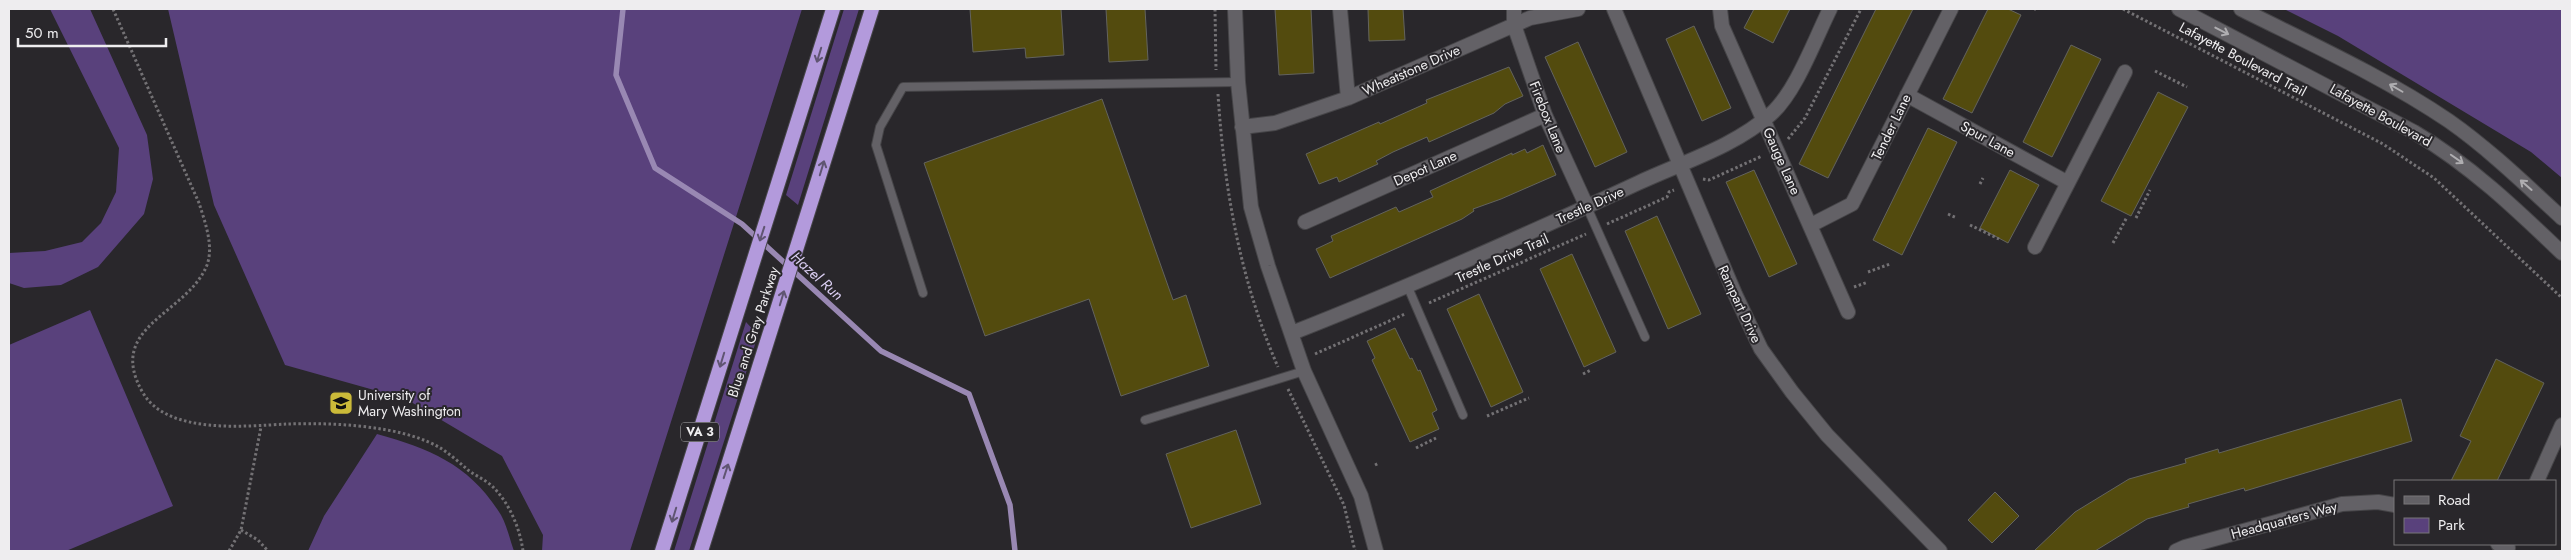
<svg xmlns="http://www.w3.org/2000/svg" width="2571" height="560" viewBox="0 0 2571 560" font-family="Jost,sans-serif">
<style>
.green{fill:#59417c}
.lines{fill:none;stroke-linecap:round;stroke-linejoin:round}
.stream{stroke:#9988b3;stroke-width:5.5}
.building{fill:#534b0e;stroke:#63635e}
.service-casing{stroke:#464548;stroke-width:10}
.minor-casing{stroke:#464548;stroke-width:16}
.secondary-casing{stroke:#464548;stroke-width:16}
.trunk-casing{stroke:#464548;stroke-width:16}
.path{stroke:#737174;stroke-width:3;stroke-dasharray:2.5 2.5;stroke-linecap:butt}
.service{stroke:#636166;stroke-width:8}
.minor{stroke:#636166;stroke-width:14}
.secondary{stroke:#636166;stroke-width:14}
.trunk{stroke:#b39adc;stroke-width:14}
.oneway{stroke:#afaeb1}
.oneway2{stroke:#605572}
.labels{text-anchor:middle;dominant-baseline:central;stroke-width:4;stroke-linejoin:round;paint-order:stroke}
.shield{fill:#29272b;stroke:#b3b2b4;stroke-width:1}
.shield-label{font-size:12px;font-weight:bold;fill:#eeedef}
.street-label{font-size:14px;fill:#eeedef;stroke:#29272b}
.poi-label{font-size:14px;fill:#eeedef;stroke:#29272b;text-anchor:start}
.water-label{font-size:15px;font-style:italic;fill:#dbcff3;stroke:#29272b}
</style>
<rect width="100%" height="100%" fill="#29272b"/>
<path class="green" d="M50,9h40l57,126 6,44 -9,35 -46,53 -37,18 -37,3 -15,-5v-30l36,-2 37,-9 19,-19 15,-31 3,-44z
M168,9h634l-172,542h-88l1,-16 -41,-79 -96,-57 -121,-34 -71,-160z
M844,9h15l-61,196 -12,-10z
M2284,9h278v169l-31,-26 -193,-116z
M90,310l83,196 -107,45h-57v-206z
M746,322l12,13 -69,216h-15z
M377,434c54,15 93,31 124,81 6,11 9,25 13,36h-206l16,-35z"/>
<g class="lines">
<path class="stream" d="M623,9l-7,66 39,93 87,56 139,127 88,43 41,111 5,46"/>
</g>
<path class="building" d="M970,9h91l3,46 -38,3 -1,-10 -52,4z
M1106,9h39l3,51 -39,2z
M1275,9h36l3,64 -35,2z
M1368,9h35l2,31 -36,1z
M1754,9h36l-17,34 -29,-15z
M1876,9h37l-85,169 -29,-14z
M1988,9h20l13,6 -49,98 -29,-14z
M1694,26l37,82 -29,13 -36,-82z
M1578,42l49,110 -32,15 -50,-110z
M2071,45l30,14 -49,98 -29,-15z
M1509,67l14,29 -18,8 -11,9 -65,29 -2,-5 -34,15 -17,9 2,3 -39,18 -2,-5 -18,7 -13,-30 73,-32 1,2 47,-21 -1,-3z
M2158,92l30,15 -57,109 -30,-15z
M1102,99l71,201 13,-5 23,71 -88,30 -32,-97 -104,37 -61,-173z
M1928,128l29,14 -55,113 -29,-15z
M1543,145l13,30 -55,24 -28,10 1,2 -12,8 -132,59 -14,-29 17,-8 -2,-5 65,-29 3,5 34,-15 -3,-6 82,-38v2l13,-6 2,4z
M1754,170l43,94 -28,13 -43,-95z
M2010,170l29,15 -31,58 -28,-15z
M1657,216l44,98 -33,15 -43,-98z
M1572,254l44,98 -32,15 -44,-98z
M1479,294l44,98 -32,15 -44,-98z
M1395,328l15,31 2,-1 6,13 2,-1 17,40 -5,3 7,16 -29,13 -38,-82 3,-2 -8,-17z
M2496,359l48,24 -47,98h-46l20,-40 -11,-5z
M2401,399l11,42 -167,50 -1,-3 -56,16 1,3 -42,12 -52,32h-61l41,-39 54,-33 57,-16 -1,-4 33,-10 1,4z
M1236,430l25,74 -70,24 -25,-74z
M1995,492l24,24 -27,27 -24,-23z"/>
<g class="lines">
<g class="service-casing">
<path id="service" d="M1587,207l58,130
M1407,285l56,130
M923,293l-47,-148 4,-18 23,-40 335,-5
M1145,420l159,-49"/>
</g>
<g class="minor-casing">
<path id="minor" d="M1235,9l3,73 13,125 17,59 36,105 57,125 15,55
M1340,9l8,89
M1514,9v16l31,90 42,92
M1614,9l121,285 26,55 31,43 35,43 113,116
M1720,9l2,17 126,286
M1907,95l161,88
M1242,127l33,-4 73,-25 182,-80 48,-9
M1305,222l240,-107
M1811,225l41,-21 99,-195
M2035,247l90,-175
M1292,333c117,-46 232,-97 346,-150 45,-21 96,-36 133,-69 25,-22 44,-75 59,-105
M2537,481l25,-56
M2498,544l10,4
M2176,551l9,-4 157,-43 36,-2 17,3"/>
</g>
<g class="secondary-casing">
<path id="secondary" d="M2179,9l235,123c56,33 101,76 148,121
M2241,9c70,35 143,68 208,112 40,28 77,64 113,97"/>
</g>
<g class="trunk-casing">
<path id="trunk" d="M662,551l171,-542
M701,551l171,-542"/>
</g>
<path class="path" d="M113,9l86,194c6,19 15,43 8,62 -20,50 -103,61 -64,128 25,42 102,33 144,31 30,-1 65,0 94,5 20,3 43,9 61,20 9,6 18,14 26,21 8,6 18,10 25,17 17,17 27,42 30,64
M1215,9l1,61
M2034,9h2
M2123,9l260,135 51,34 128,120
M2155,71l32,16
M1218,94c6,94 22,186 60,273
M1788,139l17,-21 56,-109
M1703,179l6,1 53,-24
M1980,184l3,-6
M1948,214l9,4
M2136,218l14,-28
M1607,224l60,-27 2,-5 5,-2
M1970,225l29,14
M2113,243l14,-26
M1868,272l22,-8
M1854,287l14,-5
M1429,303l157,-69
M1315,354l90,-40
M1583,374l8,-4
M1288,389l56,116 11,46
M1487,416l42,-18
M1416,448l20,-10
M1375,465l4,-2
M241,530l17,10 10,11
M229,551l12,-21 20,-103"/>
<use href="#service" class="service"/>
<use href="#minor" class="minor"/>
<use href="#secondary" class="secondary"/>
<use href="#trunk" class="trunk"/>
</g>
<defs><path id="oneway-shaft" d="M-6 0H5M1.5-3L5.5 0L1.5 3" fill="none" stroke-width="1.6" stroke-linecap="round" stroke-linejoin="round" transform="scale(1.25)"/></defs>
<g class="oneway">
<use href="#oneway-shaft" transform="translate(2222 31) rotate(27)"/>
<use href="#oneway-shaft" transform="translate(2396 88) rotate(-150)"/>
<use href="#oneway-shaft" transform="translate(2457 159) rotate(35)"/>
<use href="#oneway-shaft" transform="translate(2526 185) rotate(-139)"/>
</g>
<g class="oneway2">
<use href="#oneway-shaft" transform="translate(819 55) rotate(107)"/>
<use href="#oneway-shaft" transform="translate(822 168) rotate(-73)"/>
<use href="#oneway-shaft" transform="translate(762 234) rotate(108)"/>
<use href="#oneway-shaft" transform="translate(782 298) rotate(-73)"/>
<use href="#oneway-shaft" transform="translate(722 360) rotate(107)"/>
<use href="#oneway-shaft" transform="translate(726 471) rotate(-72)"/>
<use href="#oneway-shaft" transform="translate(674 515) rotate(107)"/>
</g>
<defs>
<g id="university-square" transform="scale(1.25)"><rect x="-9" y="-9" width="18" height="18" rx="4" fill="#cbba39" stroke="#29272b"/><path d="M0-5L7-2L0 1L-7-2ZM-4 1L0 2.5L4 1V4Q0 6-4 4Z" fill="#111"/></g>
</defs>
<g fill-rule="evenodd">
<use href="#university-square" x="341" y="403"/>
</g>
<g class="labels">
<rect class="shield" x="681" y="422.5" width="38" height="19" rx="4"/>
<g class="shield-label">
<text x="700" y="432">VA 3</text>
</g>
<g class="street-label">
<text transform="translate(2243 59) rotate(28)">Lafayette Boulevard Trail</text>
<text transform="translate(1411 70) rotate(-24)">Wheatstone Drive</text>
<text transform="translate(2381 115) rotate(29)">Lafayette Boulevard</text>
<text transform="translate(1548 117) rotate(68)">Firebox Lane</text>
<text transform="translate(1891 127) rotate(-64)">Tender Lane</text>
<text transform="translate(1988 139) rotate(29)">Spur Lane</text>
<text transform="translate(1782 161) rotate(66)">Gauge Lane</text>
<text transform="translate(1425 168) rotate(-24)">Depot Lane</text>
<text transform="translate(1590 205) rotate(-24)">Trestle Drive</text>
<text transform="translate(1502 258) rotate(-24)">Trestle Drive Trail</text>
<text transform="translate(1740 304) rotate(65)">Rampart Drive</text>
<text transform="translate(753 332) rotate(-72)">Blue and Gray Parkway</text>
<text transform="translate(2284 520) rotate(-15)">Headquarters Way</text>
</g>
<g class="poi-label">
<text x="358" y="395">University of<tspan x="358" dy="16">Mary Washington</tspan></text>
</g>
<g class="water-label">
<text transform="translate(817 276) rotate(42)">Hazel Run</text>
</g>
</g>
<rect width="2571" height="560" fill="none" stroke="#eeedef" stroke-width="20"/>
<rect x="2394" y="480" width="162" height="65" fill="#29272b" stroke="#787679"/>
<rect x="2404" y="496" width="25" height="8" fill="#636166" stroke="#787679"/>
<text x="2438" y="505" font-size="15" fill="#eeedef">Road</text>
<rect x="2404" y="518" width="25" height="15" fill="#59417c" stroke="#787679"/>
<text x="2438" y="530" font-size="15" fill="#eeedef">Park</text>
<path d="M18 38v8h148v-8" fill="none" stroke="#eeedef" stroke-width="2.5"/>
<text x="25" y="38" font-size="15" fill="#eeedef" stroke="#29272b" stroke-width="4" paint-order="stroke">50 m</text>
</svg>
